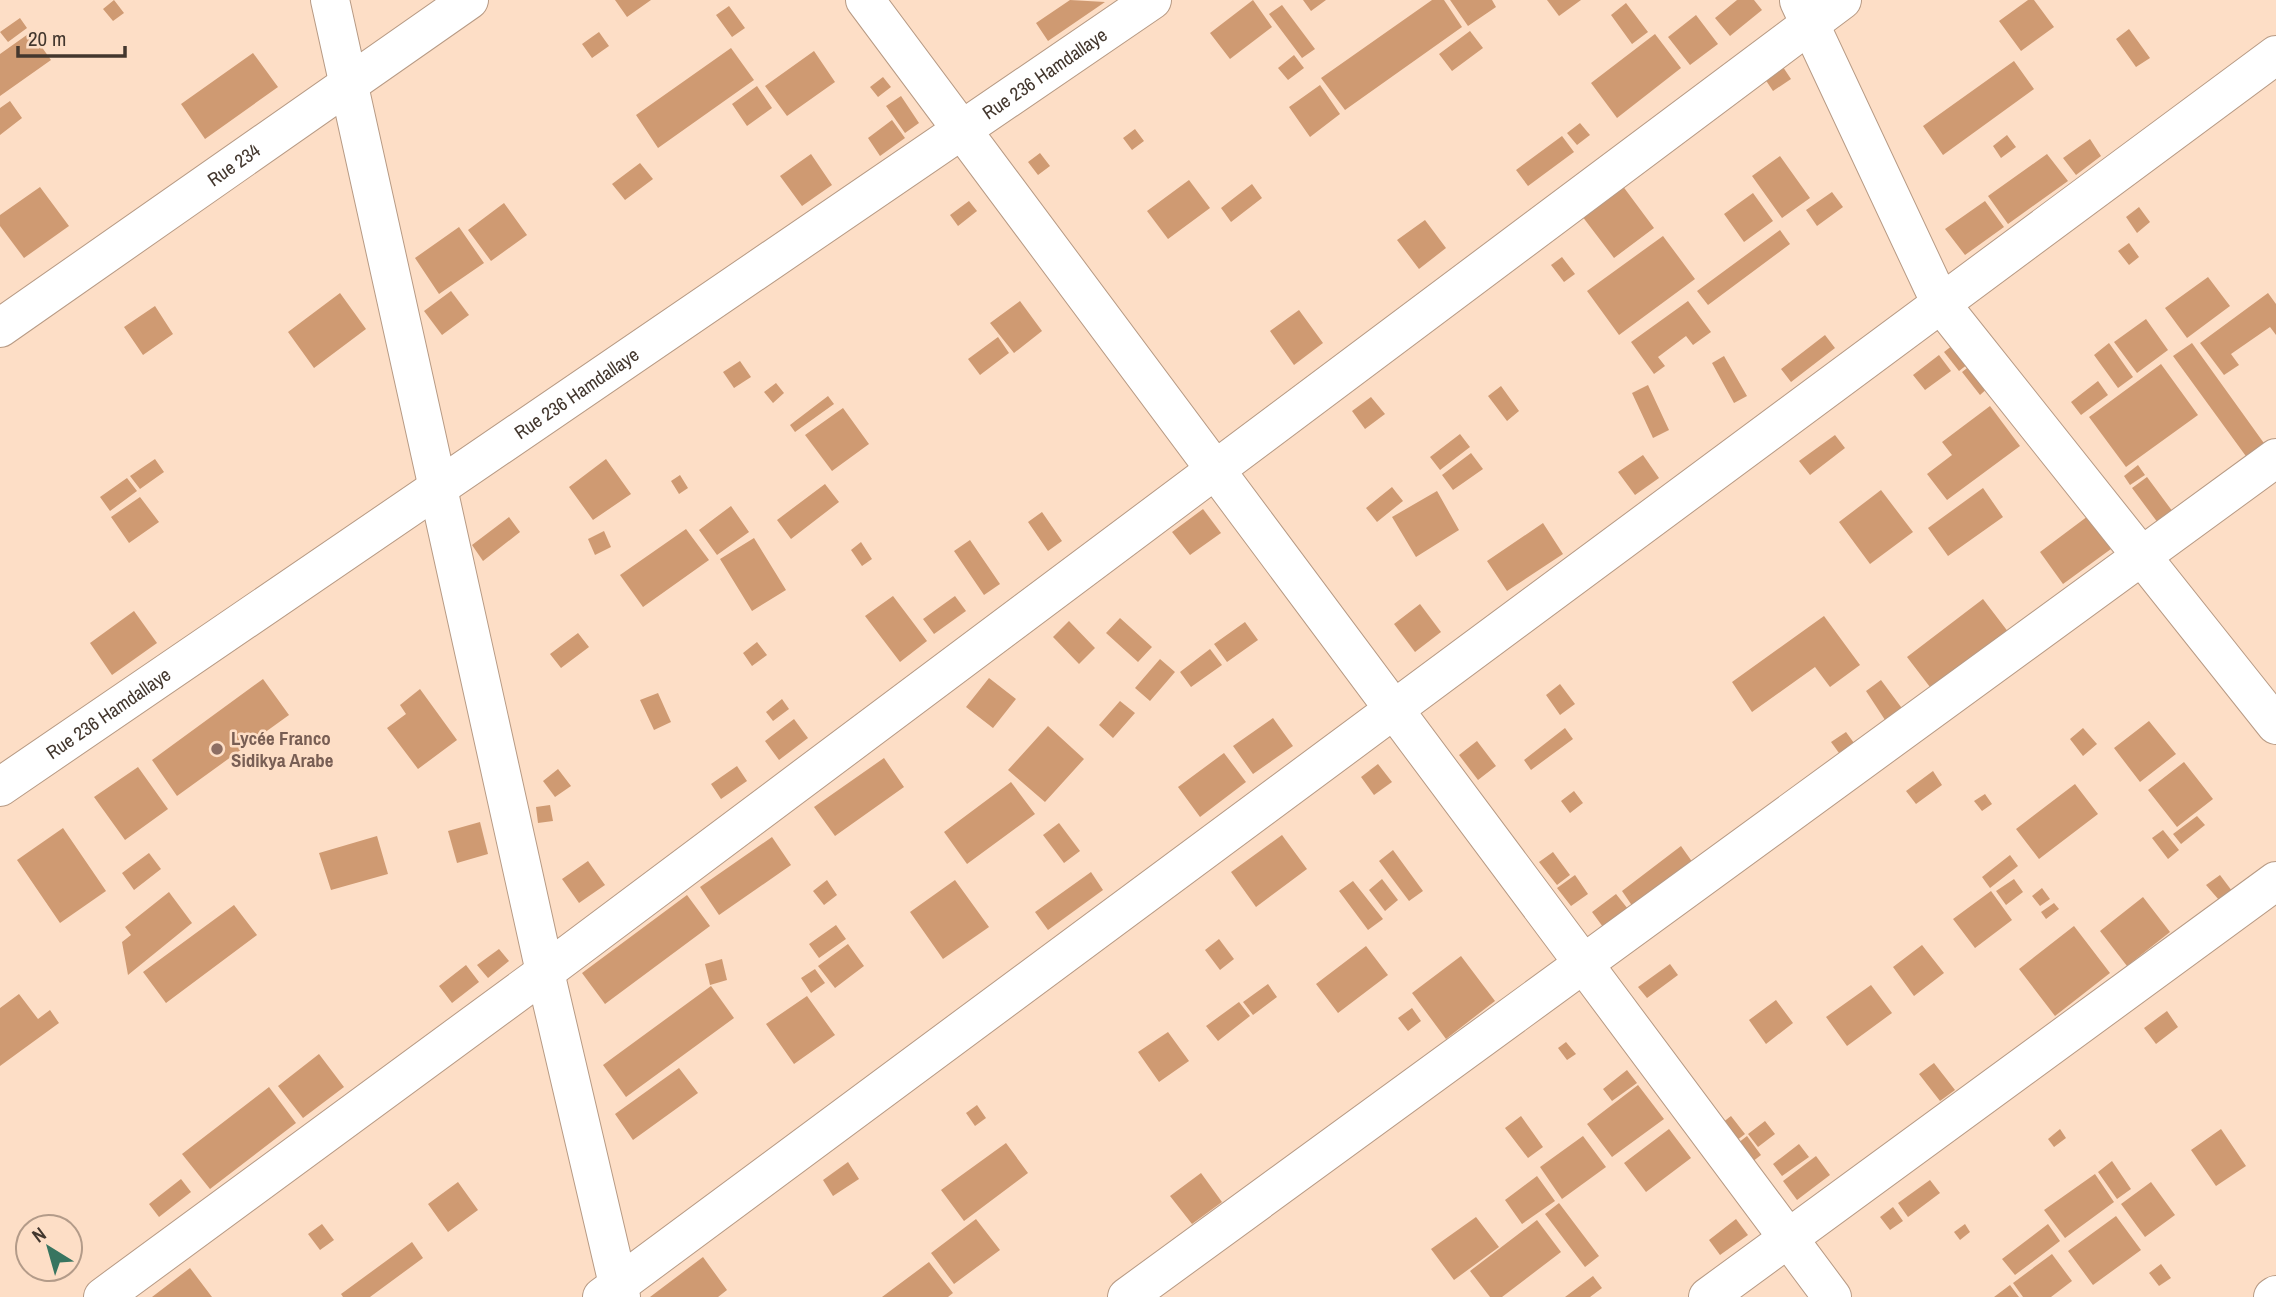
<svg xmlns="http://www.w3.org/2000/svg" width="2276" height="1297" viewBox="0 0 2276 1297" font-family="'Archivo Narrow',sans-serif">
<style>
.building{fill:#cf9a72}
.lines{fill:none;stroke-linecap:round;stroke-linejoin:round}
.minor-casing{stroke:#b79a84;stroke-width:40}
.minor{stroke:#fff;stroke-width:38}
.education-dot{fill:#8d6e63;stroke:#fddec6;stroke-width:2.5}
.labels{text-anchor:middle;dominant-baseline:central;stroke-width:5;stroke-linejoin:round;paint-order:stroke}
.street-label{font-size:19px;fill:#43372e;stroke:#fddec6}
.education-label{font-size:19px;font-weight:bold;fill:#785e54;stroke:#fddec6;text-anchor:start}
</style>
<rect width="100%" height="100%" fill="#fddec6"/>
<path class="building" d="M114,0l10,13 -11,8 -10,-12z
M615,0h36l-24,17z
M1070,0l35,2 -57,39 -12,-18z
M1253,0l19,27 -42,32 -20,-26z
M1303,0h23l-15,11z
M1432,0h12l18,27 -117,83 -24,-32z
M1450,0h42l4,7 -28,19z
M1547,0h34l-22,16z
M1737,0h17l8,10 -32,26 -15,-18z
M2028,0h6l20,27 -33,24 -22,-30z
M1626,3l22,29 -16,12 -21,-29z
M1282,5l33,44 -13,9 -33,-44z
M729,6l16,22 -13,9 -16,-22z
M1696,15l22,29 -28,21 -22,-28z
M20,18l7,10 -19,14 -8,-10z
M2129,29l21,29 -14,9 -20,-28z
M1470,31l13,17 -31,23 -13,-17z
M31,32l20,28 -51,36v-42z
M599,32l10,14 -17,12 -10,-14z
M1655,34l26,34 -64,50 -26,-35z
M731,48l23,32 -96,68 -22,-33z
M814,51l21,31 -48,34 -22,-30z
M253,53l25,34 -73,52 -24,-35z
M1294,55l10,13 -16,12 -10,-12z
M1779,61l12,18 -18,12 -12,-18z
M2014,61l20,28 -91,66 -20,-29z
M883,77l8,10 -13,10 -8,-10z
M1320,85l20,29 -30,23 -21,-30z
M757,86l15,22 -25,18 -15,-22z
M901,96l18,27 -14,10 -19,-27z
M10,101l12,17 -22,17v-27z
M892,120l13,18 -25,18 -12,-18z
M1580,123l10,12 -13,10 -10,-12z
M1135,129l9,12 -12,9 -9,-12z
M2007,135l9,12 -15,11 -8,-12z
M1562,136l12,16 -46,34 -12,-16z
M2090,139l11,17 -25,19 -13,-17z
M1040,153l10,13 -12,9 -10,-13z
M811,154l21,31 -30,21 -22,-30z
M2047,154l21,27 -60,43 -20,-28z
M1780,156l30,42 -28,20 -30,-42z
M640,163l13,16 -28,21 -13,-16z
M1189,180l21,28 -42,31 -21,-28z
M1252,184l10,14 -31,24 -10,-14z
M1622,185l32,43 -40,30 -32,-42z
M40,187l29,39 -45,32 -24,-32v-11z
M1832,192l11,15 -26,19 -11,-16z
M1753,193l20,28 -29,21 -20,-28z
M969,201l8,10 -19,15 -8,-11z
M1985,201l19,26 -39,28 -20,-26z
M504,203l23,32 -36,26 -23,-31z
M2139,207l11,15 -13,11 -11,-16z
M1425,220l21,28 -27,21 -22,-29z
M459,227l25,36 -45,31 -24,-36z
M1780,230l10,14 -82,61 -11,-14z
M1663,236l32,43 -76,56 -32,-44z
M2129,243l10,14 -10,8 -11,-14z
M1562,257l13,17 -11,8 -13,-17z
M2208,277l22,29 -43,32 -22,-30z
M451,291l18,24 -27,20 -18,-24z
M340,293l26,36 -52,39 -26,-36z
M2268,293l8,11v31l-6,-8 -39,27 8,11 -15,10 -24,-32z
M1020,301l22,30 -28,22 -24,-30z
M1688,301l23,31 -18,13 -7,-9 -28,21 7,9 -11,8 -23,-32z
M155,306l18,28 -30,21 -19,-28z
M1299,310l24,33 -29,22 -24,-34z
M2146,319l22,31 -31,23 -23,-31z
M1825,335l10,13 -44,34 -10,-13z
M998,337l11,16 -29,22 -12,-16z
M2109,343l24,34 -15,11 -24,-33z
M2192,343l74,103 -18,13 -75,-103z
M1953,345l15,19 -9,7 -15,-19z
M1939,355l12,16 -26,19 -12,-15z
M1724,356l23,40 -13,7 -22,-40z
M740,361l11,16 -17,11 -11,-16z
M2161,364l37,51 -72,52 -37,-50z
M1971,365l18,22 -9,8 -18,-23z
M2098,381l10,14 -27,20 -10,-13z
M776,383l8,10 -11,10 -9,-11z
M1648,385l21,45 -16,8 -21,-45z
M1501,386l18,25 -12,10 -19,-25z
M828,396l6,8 -39,28 -5,-7z
M1371,397l14,17 -20,15 -13,-18z
M1990,406l30,40 -73,54 -20,-26 25,-19 -10,-13z
M843,408l26,36 -37,27 -27,-36z
M1460,434l10,13 -30,23 -10,-13z
M1835,435l10,13 -35,27 -11,-14z
M1471,453l12,16 -30,21 -11,-15z
M1643,455l16,23 -24,17 -17,-23z
M155,459l9,13 -24,17 -10,-13z
M606,459l25,35 -38,26 -24,-33z
M2138,465l7,10 -15,10 -6,-9z
M680,475l8,13 -9,6 -8,-13z
M2147,477l26,35 -15,11 -26,-35z
M127,478l10,13 -27,20 -10,-14z
M825,484l14,18 -48,37 -14,-19z
M1392,487l11,14 -26,21 -11,-14z
M1983,488l20,29 -55,39 -20,-28z
M1881,490l32,42 -43,32 -31,-42z
M1437,491l22,39 -43,27 -24,-40z
M140,497l19,25 -30,21 -18,-26z
M731,506l18,26 -32,23 -18,-25z
M1203,509l18,24 -31,22 -18,-23z
M1042,512l20,29 -14,10 -20,-29z
M2088,516l23,33 -48,35 -23,-32z
M509,517l11,15 -37,29 -11,-16z
M1543,523l20,31 -56,37 -20,-30z
M686,529l23,31 -66,47 -23,-32z
M604,531l7,16 -16,8 -7,-16z
M754,538l32,52 -34,21 -32,-52z
M970,540l30,44 -16,11 -30,-44z
M861,542l11,17 -10,7 -11,-16z
M893,596l34,45 -27,21 -35,-46z
M955,596l11,15 -32,23 -11,-15z
M1983,599l26,34 -76,58 -26,-34z
M1420,604l21,28 -26,20 -21,-28z
M134,611l23,32 -45,32 -22,-32z
M1824,616l36,49 -30,22 -15,-20 -63,45 -20,-30z
M1120,618l32,29 -14,15 -32,-29z
M1069,621l26,27 -16,16 -26,-27z
M1245,622l13,18 -31,22 -13,-18z
M578,633l11,14 -28,21 -11,-14z
M757,642l10,13 -15,11 -9,-13z
M1210,649l12,16 -31,22 -11,-15z
M1160,659l15,13 -25,29 -15,-13z
M989,678l27,21 -23,29 -27,-21z
M263,679l26,36 -112,81 -25,-36z
M1881,680l23,31 -17,12 -21,-32z
M1560,684l15,20 -15,11 -14,-20z
M420,689l37,51 -39,29 -31,-41 19,-14 -6,-9z
M658,693l13,29 -17,8 -14,-30z
M782,699l7,10 -16,12 -7,-9z
M1120,701l15,12 -22,25 -14,-13z
M1273,718l20,28 -40,28 -20,-28z
M794,719l14,19 -29,22 -14,-19z
M2149,721l27,33 -36,28 -26,-34z
M1048,726l36,33 -39,43 -37,-32z
M1565,728l8,11 -42,31 -7,-10z
M2083,728l14,16 -14,12 -13,-17z
M1846,732l8,11 -15,10 -8,-11z
M1477,741l19,25 -18,14 -19,-25z
M1224,753l22,29 -46,35 -22,-30z
M884,758l20,29 -69,49 -21,-29z
M2184,762l29,37 -36,28 -29,-37z
M1378,764l14,18 -18,13 -13,-18z
M737,766l10,15 -26,18 -10,-15z
M138,767l30,42 -43,31 -31,-43z
M558,769l13,17 -16,11 -12,-16z
M1933,771l9,14 -26,19 -10,-13z
M1011,782l24,32 -68,50 -23,-32z
M2075,784l23,30 -59,45 -23,-30z
M1574,791l9,12 -13,10 -9,-12z
M1985,794l7,10 -10,7 -8,-10z
M550,805l3,16 -15,2 -2,-16z
M2197,816l8,9 -24,19 -8,-10z
M480,822l8,32 -31,9 -9,-32z
M1059,823l21,28 -16,12 -21,-28z
M63,828l43,63 -46,32 -43,-63z
M2163,830l16,20 -11,9 -16,-21z
M1282,835l25,34 -51,38 -25,-35z
M377,836l11,38 -57,16 -12,-37z
M772,837l19,28 -72,50 -19,-28z
M1681,846l12,17 -60,44 -11,-16z
M1393,850l30,41 -14,10 -30,-40z
M1553,852l17,23 -13,10 -18,-23z
M149,853l12,16 -27,21 -12,-17z
M2010,855l8,11 -28,22 -8,-11z
M588,861l17,24 -26,18 -17,-24z
M1091,872l12,18 -55,40 -13,-18z
M1575,875l13,19 -17,12 -14,-18z
M2220,875l12,16 -13,9 -13,-15z
M1382,879l16,21 -13,11 -16,-21z
M2014,879l9,13 -17,13 -10,-14z
M827,880l10,15 -13,10 -11,-14z
M955,880l34,47 -46,32 -33,-47z
M1353,881l30,38 -15,11 -29,-39z
M2042,888l8,11 -10,7 -8,-10z
M1991,891l21,29 -37,28 -22,-29z
M169,892l23,31 -64,52 -6,-33 9,-7 -6,-8z
M1616,894l12,15 -25,18 -11,-15z
M687,895l23,31 -105,78 -23,-31z
M2143,897l27,35 -43,34 -27,-35z
M2054,903l5,6 -13,10 -5,-7z
M234,905l23,30 -91,68 -23,-31z
M836,925l10,14 -27,19 -10,-14z
M2074,926l36,47 -55,43 -36,-47z
M1219,939l15,20 -14,11 -15,-20z
M848,944l16,22 -29,22 -17,-22z
M1922,945l22,28 -30,23 -21,-29z
M1366,946l22,29 -50,38 -22,-29z
M499,949l10,12 -21,17 -11,-13z
M1461,956l34,45 -49,38 -34,-46z
M722,959l5,21 -17,5 -5,-21z
M1670,964l8,11 -31,23 -9,-11z
M466,965l13,17 -27,21 -13,-17z
M815,969l10,14 -14,10 -10,-15z
M1268,984l9,13 -24,18 -10,-13z
M1871,985l21,28 -45,33 -21,-29z
M711,986l23,32 -108,79 -23,-32z
M19,994l19,25 12,-9 9,13 -59,43v-58z
M807,996l28,39 -41,29 -28,-40z
M1776,1000l17,23 -27,21 -17,-24z
M1239,1002l11,14 -32,25 -12,-15z
M1412,1008l9,13 -13,10 -10,-13z
M2167,1011l11,16 -22,17 -12,-16z
M1168,1032l21,29 -30,21 -21,-30z
M1566,1042l10,12 -9,6 -9,-12z
M319,1054l25,33 -41,31 -25,-32z
M1934,1063l21,27 -15,11 -21,-27z
M679,1068l19,25 -65,47 -18,-26z
M1627,1070l10,13 -25,18 -9,-12z
M1638,1085l26,34 -52,38 -25,-33z
M269,1087l27,36 -86,66 -28,-35z
M977,1105l9,13 -11,8 -9,-13z
M1521,1116l22,31 -15,11 -23,-30z
M1731,1116l14,18 -9,7 -14,-18z
M1765,1121l10,13 -17,13 -10,-13z
M1669,1129l22,29 -45,34 -22,-29z
M2060,1129l6,9 -12,9 -6,-8z
M2221,1129l25,37 -30,20 -25,-36z
M1583,1136l23,31 -44,32 -22,-32z
M1747,1136l14,19 -18,14 -14,-19z
M1006,1143l22,30 -64,48 -23,-31z
M1799,1144l10,13 -27,19 -9,-12z
M1816,1156l14,19 -33,25 -14,-19z
M2112,1161l19,28 -14,10 -19,-27z
M848,1162l11,17 -26,17 -10,-16z
M1201,1173l21,29 -30,22 -22,-28z
M2095,1174l19,28 -49,36 -21,-28z
M1537,1176l18,25 -33,23 -17,-24z
M181,1179l10,13 -32,25 -10,-13z
M1930,1180l10,13 -32,24 -10,-14z
M458,1182l20,28 -30,22 -20,-28z
M2151,1182l24,33 -30,22 -24,-33z
M1559,1203l40,53 -14,11 -40,-53z
M1893,1207l10,14 -13,9 -10,-13z
M2116,1216l25,34 -48,35 -25,-34z
M1476,1217l23,30 -45,33 -23,-31z
M976,1219l24,31 -46,34 -23,-31z
M1736,1219l12,16 -28,20 -11,-15z
M1537,1220l24,32 -59,45h-12l-20,-26z
M322,1224l12,16 -14,10 -12,-16z
M1965,1224l5,8 -10,8 -6,-8z
M2048,1224l12,17 -45,34 -13,-16z
M412,1242l11,16 -53,39h-27l-2,-3z
M2052,1254l20,27 -21,16h-28l-10,-14z
M703,1257l24,33 -9,7h-68z
M929,1262l24,31 -5,4h-66z
M2161,1264l10,14 -12,8 -10,-13z
M190,1268l22,29h-60z
M1593,1276l9,12 -12,9h-25z
M2010,1285l9,12h-25z"/>
<g class="lines">
<g class="minor-casing">
<g id="minor">
<path d="M330,0l215,972 76,325"/>
<path d="M865,0l967,1297"/>
<path d="M1799,1l142,303 335,421"/>
<path id="s1" d="M0,328l469,-328"/>
<path id="s2" d="M0,787l1152,-787"/>
<path d="M103,1297l442,-325 1297,-972"/>
<path d="M602,1297l1674,-1242"/>
<path d="M1127,1297l1149,-839"/>
<path d="M1708,1297l568,-416"/>
<path d="M2273,1297l3,-2"/>
</g>
</g>
<use href="#minor" class="minor"/>
</g>
<circle class="education-dot" cx="217" cy="749" r="7"/>
<g class="labels">
<g class="street-label">
<text stroke="none"><textPath href="#s2" startOffset="1265">Rue 236 Hamdallaye</textPath></text>
<text stroke="none"><textPath href="#s1" startOffset="285">Rue 234</textPath></text>
<text stroke="none"><textPath href="#s2" startOffset="698">Rue 236 Hamdallaye</textPath></text>
<text stroke="none"><textPath href="#s2" startOffset="131">Rue 236 Hamdallaye</textPath></text>
</g>
<g class="education-label">
<text x="231" y="738">Lycée Franco<tspan x="231" dy="22">Sidikya Arabe</tspan></text>
</g>
</g>
<g transform="translate(49 1248) rotate(323)"><circle r="33" fill="#fddec6" stroke="#b39b89" stroke-width="2"/>
<path d="M0-5L12 26L0 18L-12 26Z" fill="#387560"/>
<text y="-10" font-size="19" font-weight="bold" text-anchor="middle" fill="#43372e">N</text>
</g>
<path d="M18 46v10h107v-10" fill="none" stroke="#43372e" stroke-width="3.5"/>
<text x="28" y="46" font-size="21" fill="#43372e" stroke="#fddec6" stroke-width="5" paint-order="stroke">20 m</text>
</svg>
